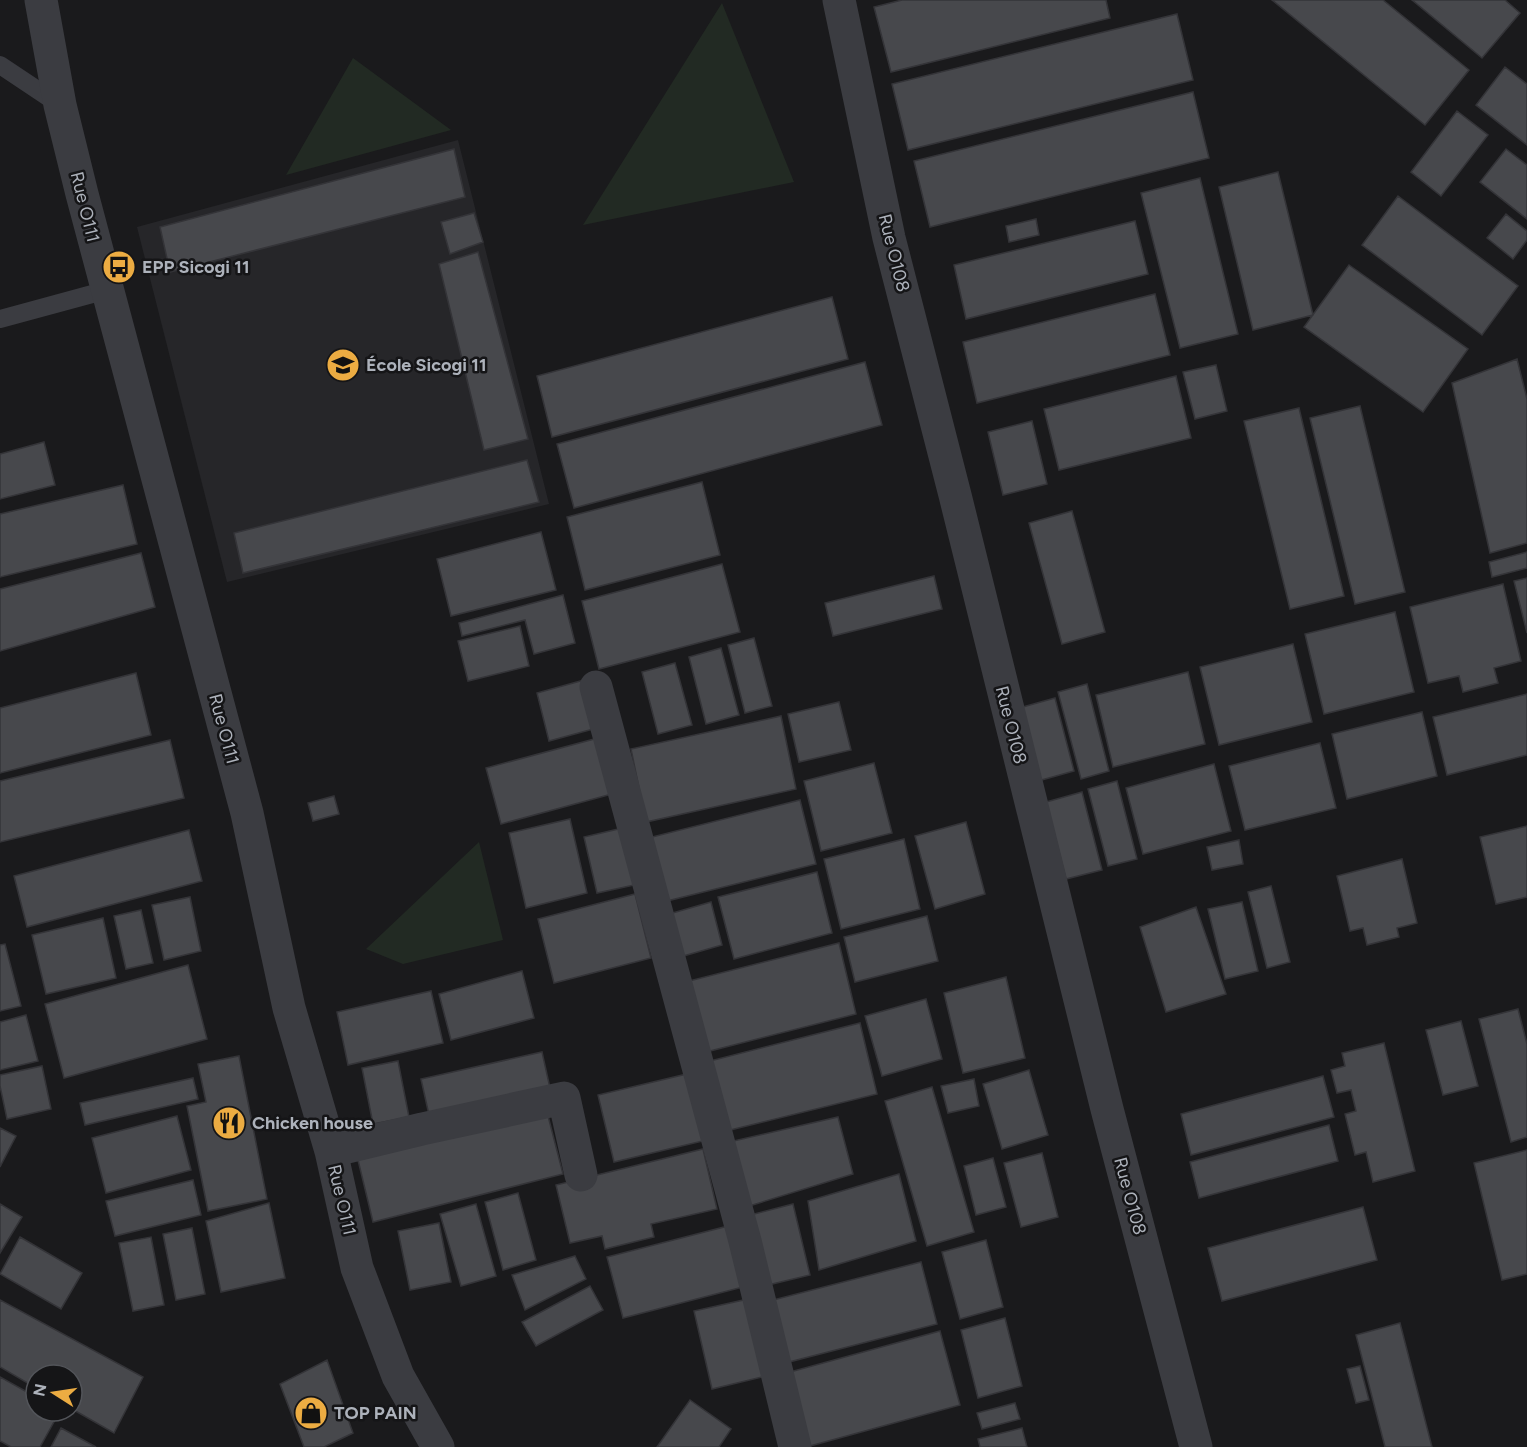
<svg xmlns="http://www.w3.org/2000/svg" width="1527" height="1447" viewBox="0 0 1527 1447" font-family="Figtree,sans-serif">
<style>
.built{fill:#262629}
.green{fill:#222a23}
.building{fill:#47484c;stroke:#343438;stroke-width:1.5}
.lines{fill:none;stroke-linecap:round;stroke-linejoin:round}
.lane{stroke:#3b3c41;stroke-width:18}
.street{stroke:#3b3c41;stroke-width:33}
.labels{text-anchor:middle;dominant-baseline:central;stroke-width:5;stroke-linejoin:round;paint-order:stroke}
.street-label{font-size:18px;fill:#adb2bb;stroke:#151517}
.poi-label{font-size:18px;font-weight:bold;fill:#adb2bb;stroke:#151517;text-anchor:start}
</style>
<rect width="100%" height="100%" fill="#1a1a1c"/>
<path class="built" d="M458,140l91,364 -322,78 -90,-355z"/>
<path class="green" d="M722,3l72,179 -211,43z
M353,58l98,72 -165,45z
M479,842l24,98 -100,24 -37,-15z"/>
<path class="building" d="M902,0h204l4,18 -219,54 -17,-65z
M1272,0h111l86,70 -44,55z
M1412,0h93l15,13 -38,45z
M1177,14l16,66 -285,70 -16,-66z
M1505,67l22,17v61l-51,-40z
M1193,92l16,66 -279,69 -16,-66z
M1457,111l31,24 -47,61 -30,-24z
M454,149l11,48 -295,75 -10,-45z
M1506,149l21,16v54l-47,-37z
M1278,172l35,143 -60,15 -34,-143z
M1200,178l38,156 -58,14 -39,-155z
M1398,196l120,90 -36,49 -120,-90z
M474,213l9,29 -33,12 -9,-32z
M1506,214l21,17v9l-14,19 -26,-21z
M1036,219l3,16 -30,7 -3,-16z
M1135,221l13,53 -182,45 -12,-54z
M478,252l50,187 -44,11 -45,-186z
M1349,265l119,84 -45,63 -119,-85z
M1155,294l15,61 -193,48 -14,-61z
M832,297l16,62 -296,78 -15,-61z
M1517,359l10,40v144l-37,10 -38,-170z
M865,362l17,63 -308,83 -17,-64z
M1216,365l11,46 -32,8 -12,-47z
M1176,376l15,62 -132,32 -15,-61z
M1360,406l45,186 -50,12 -45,-186z
M1299,408l45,188 -54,13 -46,-188z
M1032,421l15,63 -44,11 -15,-63z
M44,442l11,43 -55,14v-45z
M527,460l12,42 -296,71 -9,-40z
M702,482l18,73 -135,35 -18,-73z
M123,485l14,59 -137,33v-63z
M1072,511l33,121 -43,12 -33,-121z
M541,532l15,58 -105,26 -14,-57z
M1527,552v16l-35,9 -3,-15z
M141,553l14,54 -155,44v-62z
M722,564l18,68 -141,37 -17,-68z
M934,576l8,33 -109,27 -8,-33z
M1527,578v55l-13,-52z
M1503,584l18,77 -27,7 4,15 -35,9 -4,-16 -31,7 -18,-76z
M563,595l12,48 -41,11 -9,-34 -63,16 -3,-13z
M1395,612l19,80 -90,22 -19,-80z
M520,626l9,40 -61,15 -10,-40z
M754,638l18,68 -27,7 -17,-68z
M1293,644l19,78 -93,23 -19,-78z
M721,648l18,67 -33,9 -17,-67z
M675,663l17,62 -34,9 -16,-62z
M1188,672l17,72 -92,23 -17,-72z
M136,673l15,62 -151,38v-65z
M584,680l13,48 -48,13 -12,-48z
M1087,684l22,87 -28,8 -23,-87z
M1527,694v61l-80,20 -14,-58z
M1055,698l19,73 -36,10 -19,-73z
M839,702l12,48 -52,12 -11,-48z
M1422,712l15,64 -90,23 -15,-65z
M781,716l15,73 -150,33 -15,-73z
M598,738l14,56 -111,30 -15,-56z
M170,740l14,58 -184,44v-61z
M1320,743l16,65 -91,22 -16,-64z
M874,763l18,70 -71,18 -17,-70z
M1214,764l17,67 -88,23 -17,-66z
M1117,781l20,78 -29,7 -20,-77z
M1082,792l20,78 -36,9 -20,-77z
M334,796l5,18 -26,7 -5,-18z
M800,800l16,64 -149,37 -15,-64z
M570,819l17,74 -61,15 -17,-75z
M966,822l19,72 -50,15 -20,-73z
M1527,826v71l-31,7 -16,-67z
M627,827l12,57 -42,9 -13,-56z
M189,830l13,51 -175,46 -13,-51z
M904,839l16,70 -79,20 -17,-70z
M1239,840l4,24 -31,6 -5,-23z
M1402,859l15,64 -20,5 2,9 -32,8 -4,-17 -13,3 -13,-55z
M817,872l15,61 -98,26 -16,-62z
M1271,886l19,76 -23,6 -19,-76z
M635,894l16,64 -97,25 -16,-64z
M190,897l11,54 -37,9 -12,-55z
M711,902l11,43 -42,12 -11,-43z
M1242,902l16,69 -33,8 -17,-70z
M1196,907l30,87 -60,18 -26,-85z
M141,910l12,53 -27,6 -12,-53z
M927,916l11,45 -83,21 -11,-45z
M103,918l13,60 -70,16 -14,-59z
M839,943l17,71 -150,38 -17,-71z
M5,944l16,62 -21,5v-66z
M188,965l19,74 -143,39 -19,-74z
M522,971l12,47 -83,22 -12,-46z
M1006,977l19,81 -62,15 -19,-80z
M431,991l12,52 -95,22 -11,-53z
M926,999l16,60 -60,17 -17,-60z
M1518,1009l9,35v93l-16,5 -32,-123z
M26,1015l12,46 -38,9v-48z
M1461,1021l17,65 -35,9 -17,-65z
M860,1023l17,71 -155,38 -16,-70z
M1384,1043l31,128 -42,11 -7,-30 -11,3 -10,-41 11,-3 -5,-21 -14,3 -6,-23 14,-4 -3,-13z
M542,1052l8,36 -121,27 -8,-36z
M239,1056l28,143 -59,12 -21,-105 19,-4 -8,-38z
M398,1061l11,56 -36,7 -11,-56z
M42,1066l9,43 -44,10 -7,-33v-11z
M1029,1070l19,65 -46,14 -19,-65z
M691,1073l16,67 -93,22 -16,-67z
M1323,1076l11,41 -143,38 -10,-41z
M193,1078l5,21 -113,26 -5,-22z
M974,1079l5,27 -31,7 -7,-27z
M932,1087l42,145 -47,14 -42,-145z
M547,1112l16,62 -190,48 -15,-62z
M177,1116l14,54 -85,23 -14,-55z
M838,1117l15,57 -107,33 -17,-65z
M1329,1125l9,36 -139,37 -9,-36z
M0,1128l16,8 -16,31z
M703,1149l14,60 -66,15 3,13 -49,12 -3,-13 -32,7 -14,-58z
M1527,1150v124l-25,6 -28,-117z
M1042,1153l16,64 -37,10 -17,-64z
M993,1158l13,49 -30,8 -12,-49z
M899,1174l17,67 -97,29 -11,-69z
M193,1180l8,35 -86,21 -9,-35z
M518,1193l18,67 -33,10 -18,-68z
M269,1203l16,75 -64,14 -15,-71z
M0,1204l22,13 -22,36z
M476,1204l20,72 -35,10 -21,-72z
M793,1204l17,71 -42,10 -18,-70z
M1363,1207l14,53 -155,41 -14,-53z
M439,1223l12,59 -41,8 -12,-59z
M728,1226l15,61 -120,31 -16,-61z
M192,1228l13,66 -29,6 -13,-66z
M20,1237l62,36 -21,36 -61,-35z
M151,1237l13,68 -31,6 -14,-68z
M986,1240l17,67 -43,12 -18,-67z
M575,1256l11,23 -61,31 -13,-35z
M921,1262l16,62 -148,38 -16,-62z
M590,1286l13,24 -67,36 -14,-24z
M748,1299l18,77 -54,13 -18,-78z
M0,1300l143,77 -29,56 -42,-24v-34h-36v13l-36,-21z
M1005,1318l17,68 -44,12 -17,-68z
M1400,1323l32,124h-47l-29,-112z
M940,1331l20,74 -150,41 -20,-74z
M327,1360l26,73 -29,14h-20l-24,-63z
M1360,1366l9,34 -13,3 -9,-34z
M0,1377l36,20v14h24l-20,36h-29l-11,-6z
M690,1400l41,29 -12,18h-62z
M1015,1403l5,16 -38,10 -5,-16z
M61,1428l35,19h-45z
M1022,1428l5,19h-47l-2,-8z"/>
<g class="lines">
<path class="lane" d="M0,65l60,40
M0,319l107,-29"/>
<path class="street" d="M41,0l19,105 22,89 165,619 42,195 42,143 26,117 41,108 40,71
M839,0l50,238 66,257 152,614 89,338
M596,687l149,554 50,206
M331,1151l91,-22 142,-31 17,77"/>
</g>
<defs>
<g id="bus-disc" transform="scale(1.725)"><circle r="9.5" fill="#ecac42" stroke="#151517"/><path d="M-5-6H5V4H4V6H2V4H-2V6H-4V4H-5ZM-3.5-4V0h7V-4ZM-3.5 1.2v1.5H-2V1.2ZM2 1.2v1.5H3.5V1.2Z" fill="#111"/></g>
<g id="school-disc" transform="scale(1.725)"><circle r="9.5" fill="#ecac42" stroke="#151517"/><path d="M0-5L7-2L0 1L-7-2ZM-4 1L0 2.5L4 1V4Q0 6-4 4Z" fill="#111"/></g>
<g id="restaurant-disc" transform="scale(1.725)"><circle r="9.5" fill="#ecac42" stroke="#151517"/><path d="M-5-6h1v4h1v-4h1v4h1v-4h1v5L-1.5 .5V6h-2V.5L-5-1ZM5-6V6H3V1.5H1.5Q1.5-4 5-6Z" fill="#111"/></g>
<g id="shop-disc" transform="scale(1.725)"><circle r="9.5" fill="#ecac42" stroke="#151517"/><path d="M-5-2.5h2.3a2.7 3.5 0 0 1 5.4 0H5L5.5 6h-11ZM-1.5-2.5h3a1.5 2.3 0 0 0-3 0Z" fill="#111"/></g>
</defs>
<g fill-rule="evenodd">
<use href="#bus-disc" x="119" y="267"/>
<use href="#school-disc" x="343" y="365"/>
<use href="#restaurant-disc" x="229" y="1123"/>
<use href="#shop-disc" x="311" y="1413"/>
</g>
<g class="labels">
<g class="street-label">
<text transform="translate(85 207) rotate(76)">Rue O111</text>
<text transform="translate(894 253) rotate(76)">Rue O108</text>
<text transform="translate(1011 725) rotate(76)">Rue O108</text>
<text transform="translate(224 729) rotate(75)">Rue O111</text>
<text transform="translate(1130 1196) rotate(75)">Rue O108</text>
<text transform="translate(342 1200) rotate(77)">Rue O111</text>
</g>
<g class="poi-label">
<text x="142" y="267">EPP Sicogi 11</text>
<text x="366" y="365">École Sicogi 11</text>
<text x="252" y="1123">Chicken house</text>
<text x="334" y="1413">TOP PAIN</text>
</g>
</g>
<g transform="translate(54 1393) rotate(282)"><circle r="28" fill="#151517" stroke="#525459" stroke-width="1.5"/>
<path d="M0-4.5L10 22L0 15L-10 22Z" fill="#ecac42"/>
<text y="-9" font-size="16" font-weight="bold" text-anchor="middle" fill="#adb2bb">N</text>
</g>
</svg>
